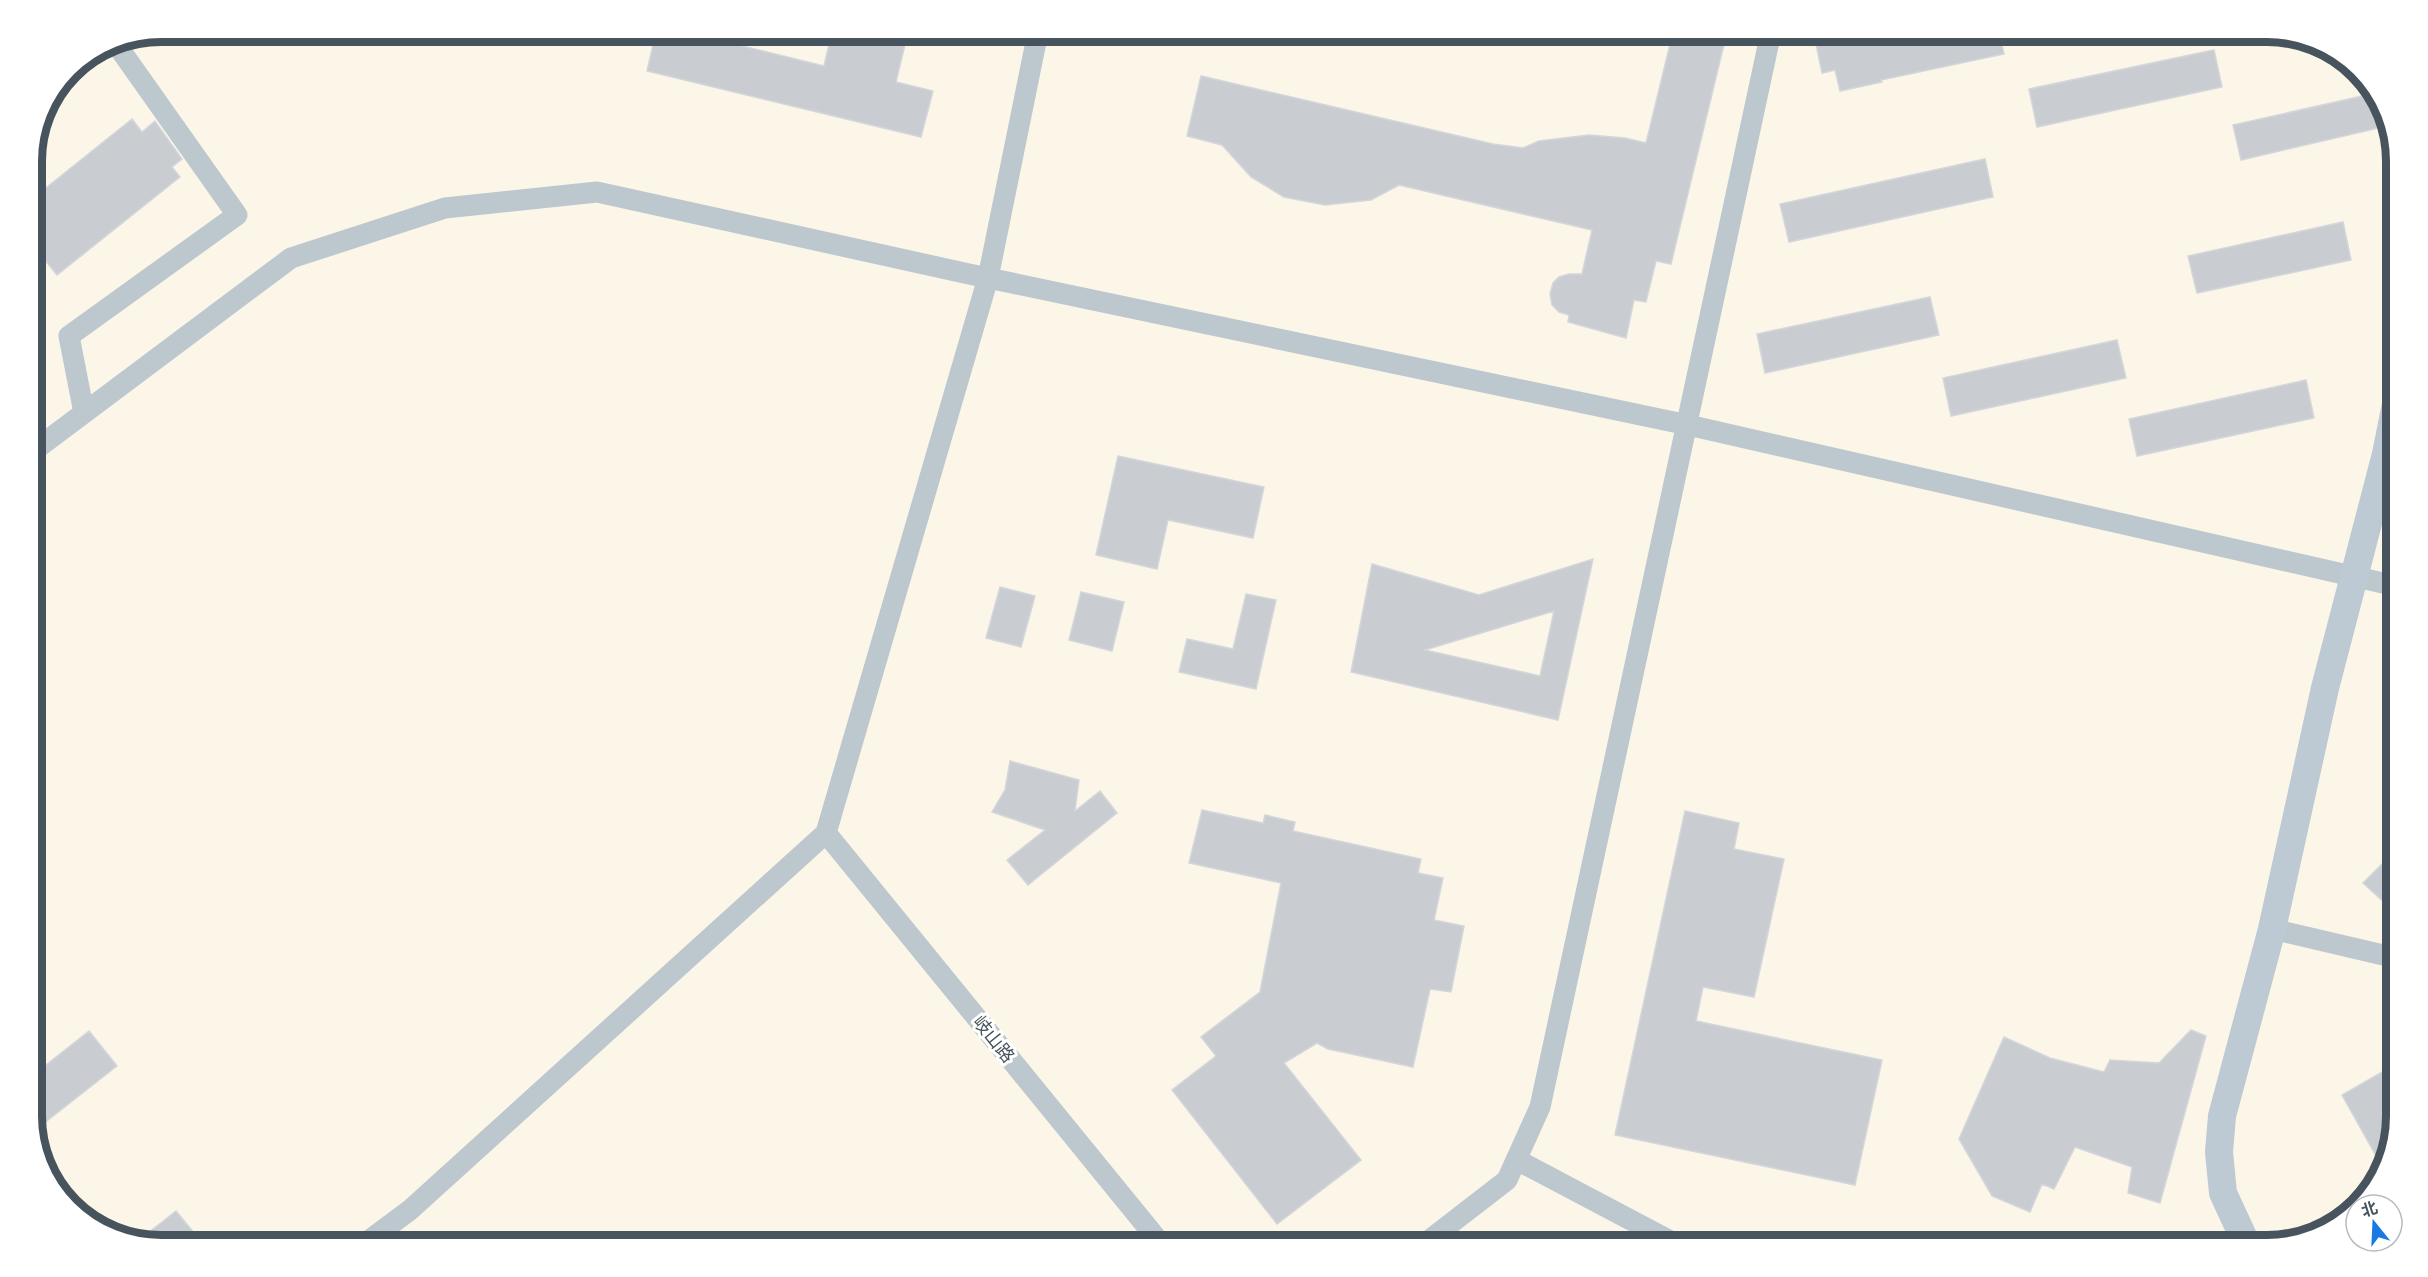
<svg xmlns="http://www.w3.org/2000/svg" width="2428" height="1277" viewBox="0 0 2428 1277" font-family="'PT Sans','Noto Sans SC',sans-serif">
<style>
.commercial{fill:#fcf6e9}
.building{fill:#c9cdd2;stroke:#d3d6db;stroke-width:1.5;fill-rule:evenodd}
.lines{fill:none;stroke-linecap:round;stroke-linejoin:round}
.street{stroke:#bdc7ce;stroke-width:21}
.secondary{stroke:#bdc9d3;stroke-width:28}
.labels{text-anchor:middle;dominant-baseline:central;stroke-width:6;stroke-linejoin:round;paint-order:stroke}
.street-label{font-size:18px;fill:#47545d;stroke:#fff}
.rim{fill:none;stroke:#47545d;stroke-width:8}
</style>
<rect width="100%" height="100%" fill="#f2eff0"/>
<path class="commercial" d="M161,32h2106l57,13 51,44 21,64v963l-13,57 -51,55 -65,17h-2106l-57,-13 -50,-44 -22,-63v-972l10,-42 28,-42 42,-28z"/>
<path class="building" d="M656,32h29l139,34 8,-34h76l-12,50 37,9 -12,46 -274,-66z
M1673,32h54l-56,232 -15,-3 -10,41 -12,-2 -8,38 -58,-16 1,-7 -10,-3 -7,-7 -2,-11 3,-11 6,-6 10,-3h13l10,-44 -193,-45 -28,15 -46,5 -41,-8 -33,-20 -29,-32 -35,-9 14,-60 292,68 30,4 16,-7 50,-6 36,3 21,5z
M1879,32h120l5,22 -123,26 1,2 -42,9 -5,-21 -13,3 -6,-29z
M2214,50l8,37 -185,40 -8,-38z
M2376,93l11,33 -146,34 -8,-35z
M132,119l10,13 13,-11 27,38 -10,8 8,10 -123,98 -25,-31v-45z
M1985,159l8,38 -204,45 -9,-38z
M2343,222l8,38 -154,33 -9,-37z
M1930,297l9,38 -174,38 -8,-39z
M2117,340l9,38 -175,38 -8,-38z
M2306,380l8,38 -177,38 -8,-37z
M1118,456l146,31 -11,51 -85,-18 -11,49 -61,-14z
M1593,559l-35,161 -207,-48 21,-108 107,31zM1554,611l-14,65 -115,-26z
M1000,587l35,9 -14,51 -35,-9z
M1081,592l43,10 -12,49 -43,-11z
M1246,594l30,6 -20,89 -77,-17 8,-33 46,10z
M1010,761l69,19 -4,31 25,-20 17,22 -89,72 -21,-25 38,-30 -53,-18 13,-22z
M1202,810l61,13 2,-8 30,7 -2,9 128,28 -3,14 25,5 -9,42 30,6 -13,66 -21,-3 -17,78 -85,-18 -11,-6 -33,20 77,97 -84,64 -105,-134 44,-34 -15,-19 59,-45 21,-109 -92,-20z
M1685,811l54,12 -5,26 50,10 -30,138 -51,-10 -7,34 186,39 -27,125 -240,-50z
M2396,850v63l-33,-30z
M2191,1030l15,6 -46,167 -32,-10 4,-26 -57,-20 -21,42 -12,-5 -12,28 -38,-16 -33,-57 45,-102 46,21 54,14 6,-12 49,3z
M89,1031l28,35 -83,65 -2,-6v-49z
M2396,1064l1,52 -13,54 -42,-75z
M176,1211l28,34h-43l-22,-5z"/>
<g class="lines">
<path class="street" d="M84,413l-15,-77 168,-121 -123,-174
M32,452l259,-194 154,-50 152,-16 372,82 719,151 708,161
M826,833l336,412
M2272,929l124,29
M1517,1160l161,85
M363,1245l47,-35 416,-377 162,-555 50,-246
M1423,1245l84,-65 33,-73 231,-1075"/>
<path class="secondary" d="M2247,1245l-24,-52 -4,-41 3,-36 50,-187 53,-241 61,-234 10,-50"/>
</g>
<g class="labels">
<g class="street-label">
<text transform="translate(994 1039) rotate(51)">岐山路</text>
</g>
</g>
<path d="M0 0H2428V1277H0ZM161 42H2267A119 119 0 0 1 2386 161V1116A119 119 0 0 1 2267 1235H161A119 119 0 0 1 42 1116V161A119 119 0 0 1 161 42Z" fill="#fff" fill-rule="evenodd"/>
<path class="rim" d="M161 42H2267A119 119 0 0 1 2386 161V1116A119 119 0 0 1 2267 1235H161A119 119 0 0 1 42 1116V161A119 119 0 0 1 161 42Z"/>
<g transform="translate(2374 1223) rotate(342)"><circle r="28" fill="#ffffff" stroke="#b5bbbe" stroke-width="1.5"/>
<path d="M0-4.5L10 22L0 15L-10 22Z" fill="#1979e2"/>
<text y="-9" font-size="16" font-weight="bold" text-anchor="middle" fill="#47545d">北</text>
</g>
</svg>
